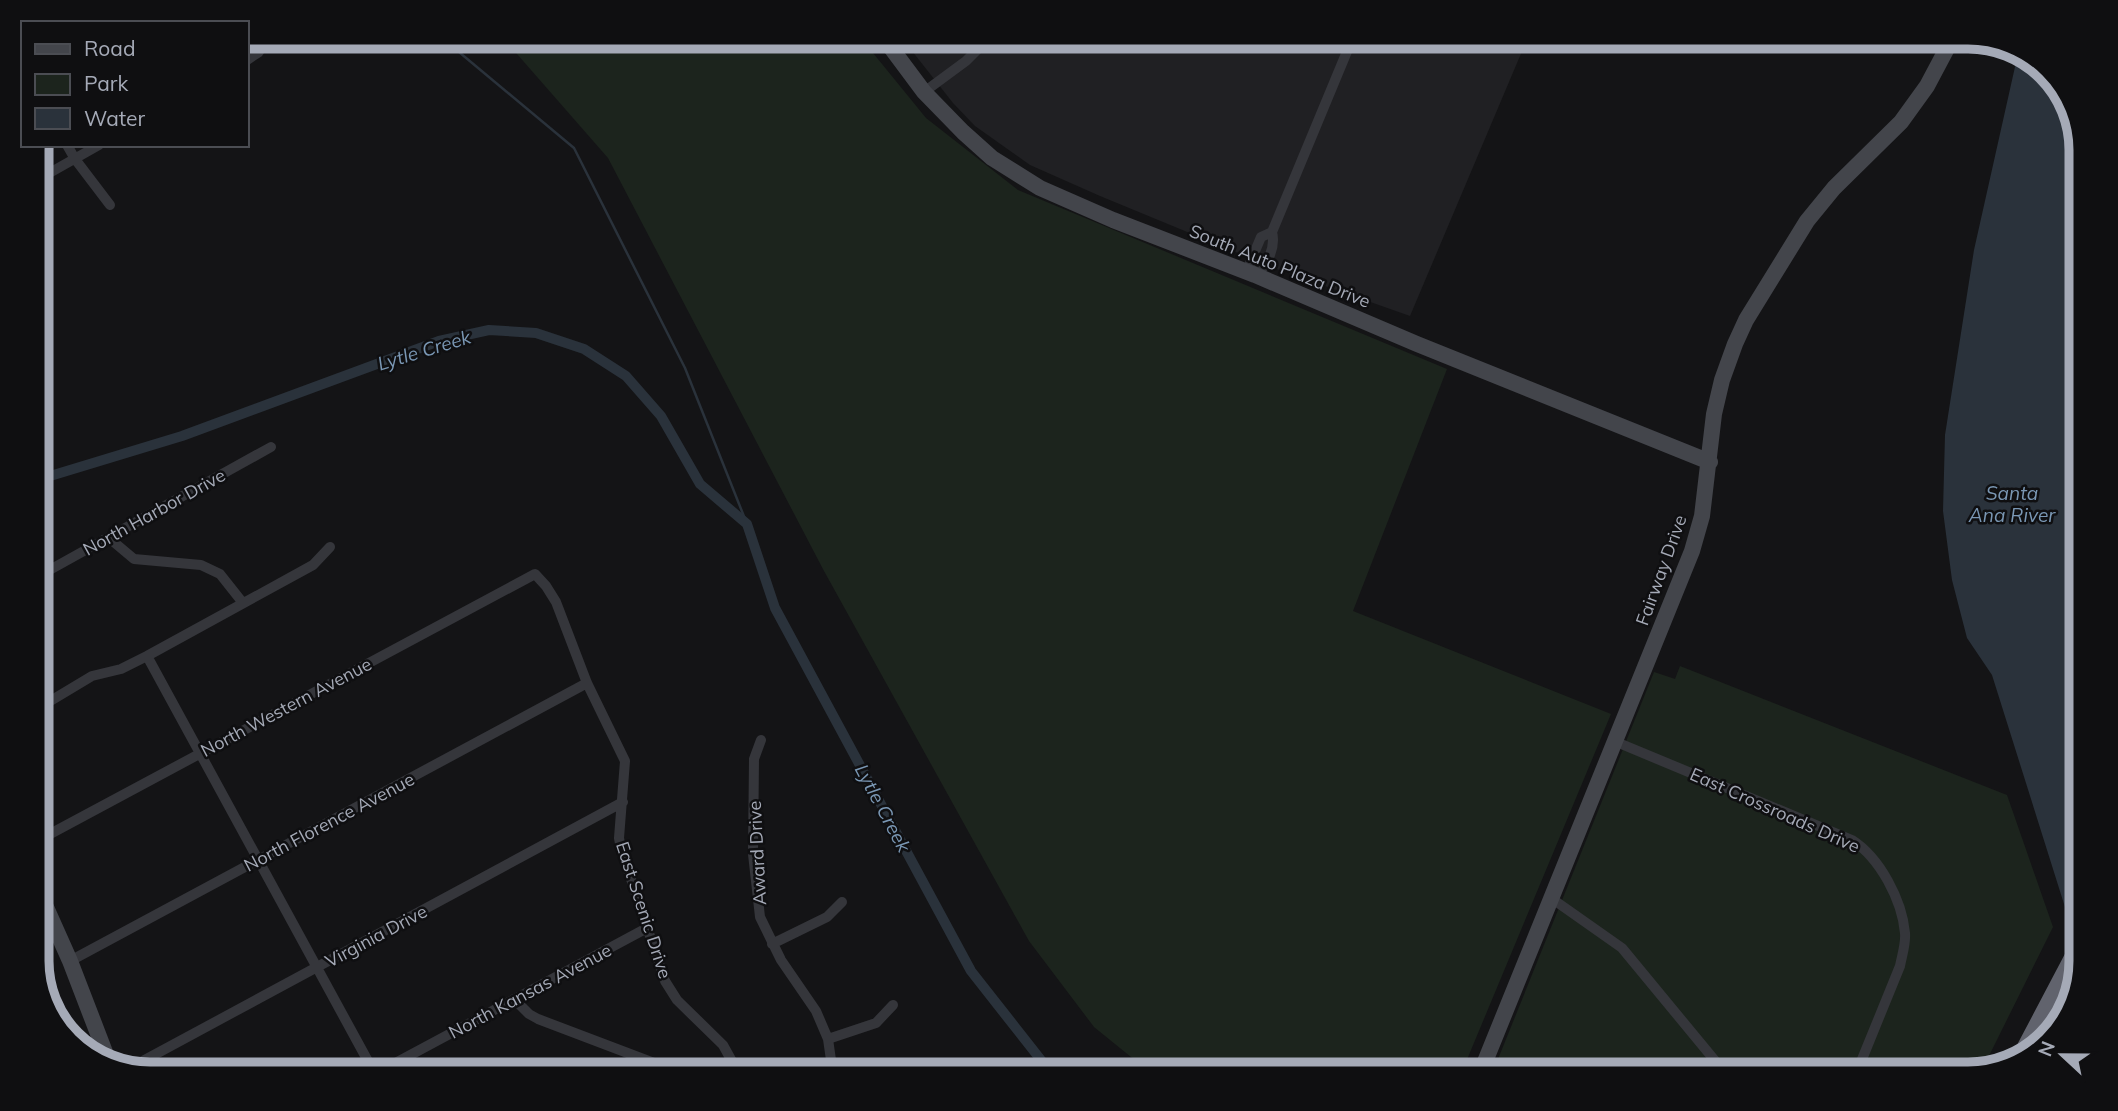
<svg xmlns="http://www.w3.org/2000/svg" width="2118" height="1111" viewBox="0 0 2118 1111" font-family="Mulish,sans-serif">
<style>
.built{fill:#202023}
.green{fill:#1c241d}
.water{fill:#2a323b}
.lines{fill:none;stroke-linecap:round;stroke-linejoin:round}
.stream{stroke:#2a323b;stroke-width:2.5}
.canal{stroke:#2a323b;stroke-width:10}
.street{stroke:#35363b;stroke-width:10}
.secondary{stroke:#43454b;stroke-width:16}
.highway{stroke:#61636d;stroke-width:21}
.labels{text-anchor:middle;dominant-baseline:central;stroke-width:5;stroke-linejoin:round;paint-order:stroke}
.street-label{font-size:18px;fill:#a5aab7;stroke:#0f0f11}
.water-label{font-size:19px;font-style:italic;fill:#7a97b4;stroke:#0f0f11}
.rim{fill:none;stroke:#a5aab7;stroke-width:9}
</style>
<rect width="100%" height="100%" fill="#141416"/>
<path class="built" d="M901,37h627l-118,279 -133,-47 -177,-73 -70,-31 -55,-39 -22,-23z"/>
<path class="green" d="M502,37h358l66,81 92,72 429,179 -94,242 258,103 -150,360h-309l-58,-47 -65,-86 -205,-370 -216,-413z
M1680,666l327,129 46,132 -71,143 -14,4h-476l162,-402 21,7z"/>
<path class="water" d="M2019,49l43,39 19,55v815l-89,-283 -25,-37 -15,-58 -9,-69 2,-76 29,-185z"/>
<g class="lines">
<path class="stream" d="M441,37l133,111 111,220 62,156"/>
<path class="canal" d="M37,480l145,-44 257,-95 50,-11 47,3 48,16 42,27 35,40 39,68 47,40 28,84 196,363 81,103"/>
<path class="street" d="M247,60l12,-8v-15
M924,92l42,-31 24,-24
M67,145l8,14 35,46
M37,180l62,-35
M1272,232l-11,5 -11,26 5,12c12,-8 21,-28 17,-43l81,-195
M109,538l25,21 67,6 19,9 23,29
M37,577l234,-130
M147,656l228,418
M37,709l55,-33 29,-7 26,-13 166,-91 17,-18
M761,740l-7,19 -1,95 7,63 21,43 35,51 12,28 5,35
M1614,741l238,99c28,18 50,60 53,93 1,11 -3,22 -5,33l-44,108
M37,841l498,-267 11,12 10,16 31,81 38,78 -6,77 2,11 44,132 12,19 46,45 16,29
M1551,898l71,50 104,126
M772,944l55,-27 15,-15
M70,961l517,-278
M514,999l15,15 9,5 145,55
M828,1039l48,-16 17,-18
M128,1069l495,-267
M375,1074l272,-146"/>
<path class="secondary" d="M883,37l41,55 39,40 29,26 48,30 73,32 142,55 162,69 293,118
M37,887l33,74 40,104
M1480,1074l212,-523 10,-35 12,-102 8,-34 13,-36 11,-24 61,-99 27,-33 67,-66 26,-36 26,-49"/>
<path class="highway" d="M2021,1060l60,-114"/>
</g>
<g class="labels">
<g class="street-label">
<text transform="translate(1280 266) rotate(22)">South Auto Plaza Drive</text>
<text transform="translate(154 512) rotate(-29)">North Harbor Drive</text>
<text transform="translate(1661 570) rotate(-70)">Fairway Drive</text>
<text transform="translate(286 707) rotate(-28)">North Western Avenue</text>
<text transform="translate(1775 810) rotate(24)">East Crossroads Drive</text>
<text transform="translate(329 822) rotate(-28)">North Florence Avenue</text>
<text transform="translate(757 853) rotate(-93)">Award Drive</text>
<text transform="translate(644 910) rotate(72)">East Scenic Drive</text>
<text transform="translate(376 936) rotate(-28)">Virginia Drive</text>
<text transform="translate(530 991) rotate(-28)">North Kansas Avenue</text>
</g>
<g class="water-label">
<text transform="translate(424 350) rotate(-17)">Lytle Creek</text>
<text x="2012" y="493">Santa<tspan x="2012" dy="22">Ana River</tspan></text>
<text transform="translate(883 808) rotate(62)">Lytle Creek</text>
</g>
</g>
<path d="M0 0H2118V1111H0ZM150 49H1968A101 101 0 0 1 2069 150V961A101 101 0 0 1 1968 1062H150A101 101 0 0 1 49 961V150A101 101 0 0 1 150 49Z" fill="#0f0f11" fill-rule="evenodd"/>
<path class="rim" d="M150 49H1968A101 101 0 0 1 2069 150V961A101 101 0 0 1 1968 1062H150A101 101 0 0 1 49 961V150A101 101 0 0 1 150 49Z"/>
<rect x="21" y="21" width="228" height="126" fill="#0f0f11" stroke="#4b4d53" stroke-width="2"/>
<rect x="35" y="44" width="35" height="10" fill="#43454b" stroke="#4b4d53" stroke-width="2"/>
<text x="84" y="56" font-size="21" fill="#a5aab7">Road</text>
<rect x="35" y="74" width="35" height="21" fill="#1c241d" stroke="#4b4d53" stroke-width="2"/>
<text x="84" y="91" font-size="21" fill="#a5aab7">Park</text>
<rect x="35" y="108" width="35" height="21" fill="#2a323b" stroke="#4b4d53" stroke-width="2"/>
<text x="84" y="126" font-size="21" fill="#a5aab7">Water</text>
<g transform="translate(2062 1055) rotate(292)" stroke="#0f0f11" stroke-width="5" paint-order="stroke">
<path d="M0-5L12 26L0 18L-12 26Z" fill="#a5aab7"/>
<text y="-10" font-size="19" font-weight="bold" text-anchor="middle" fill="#a5aab7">N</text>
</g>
</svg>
